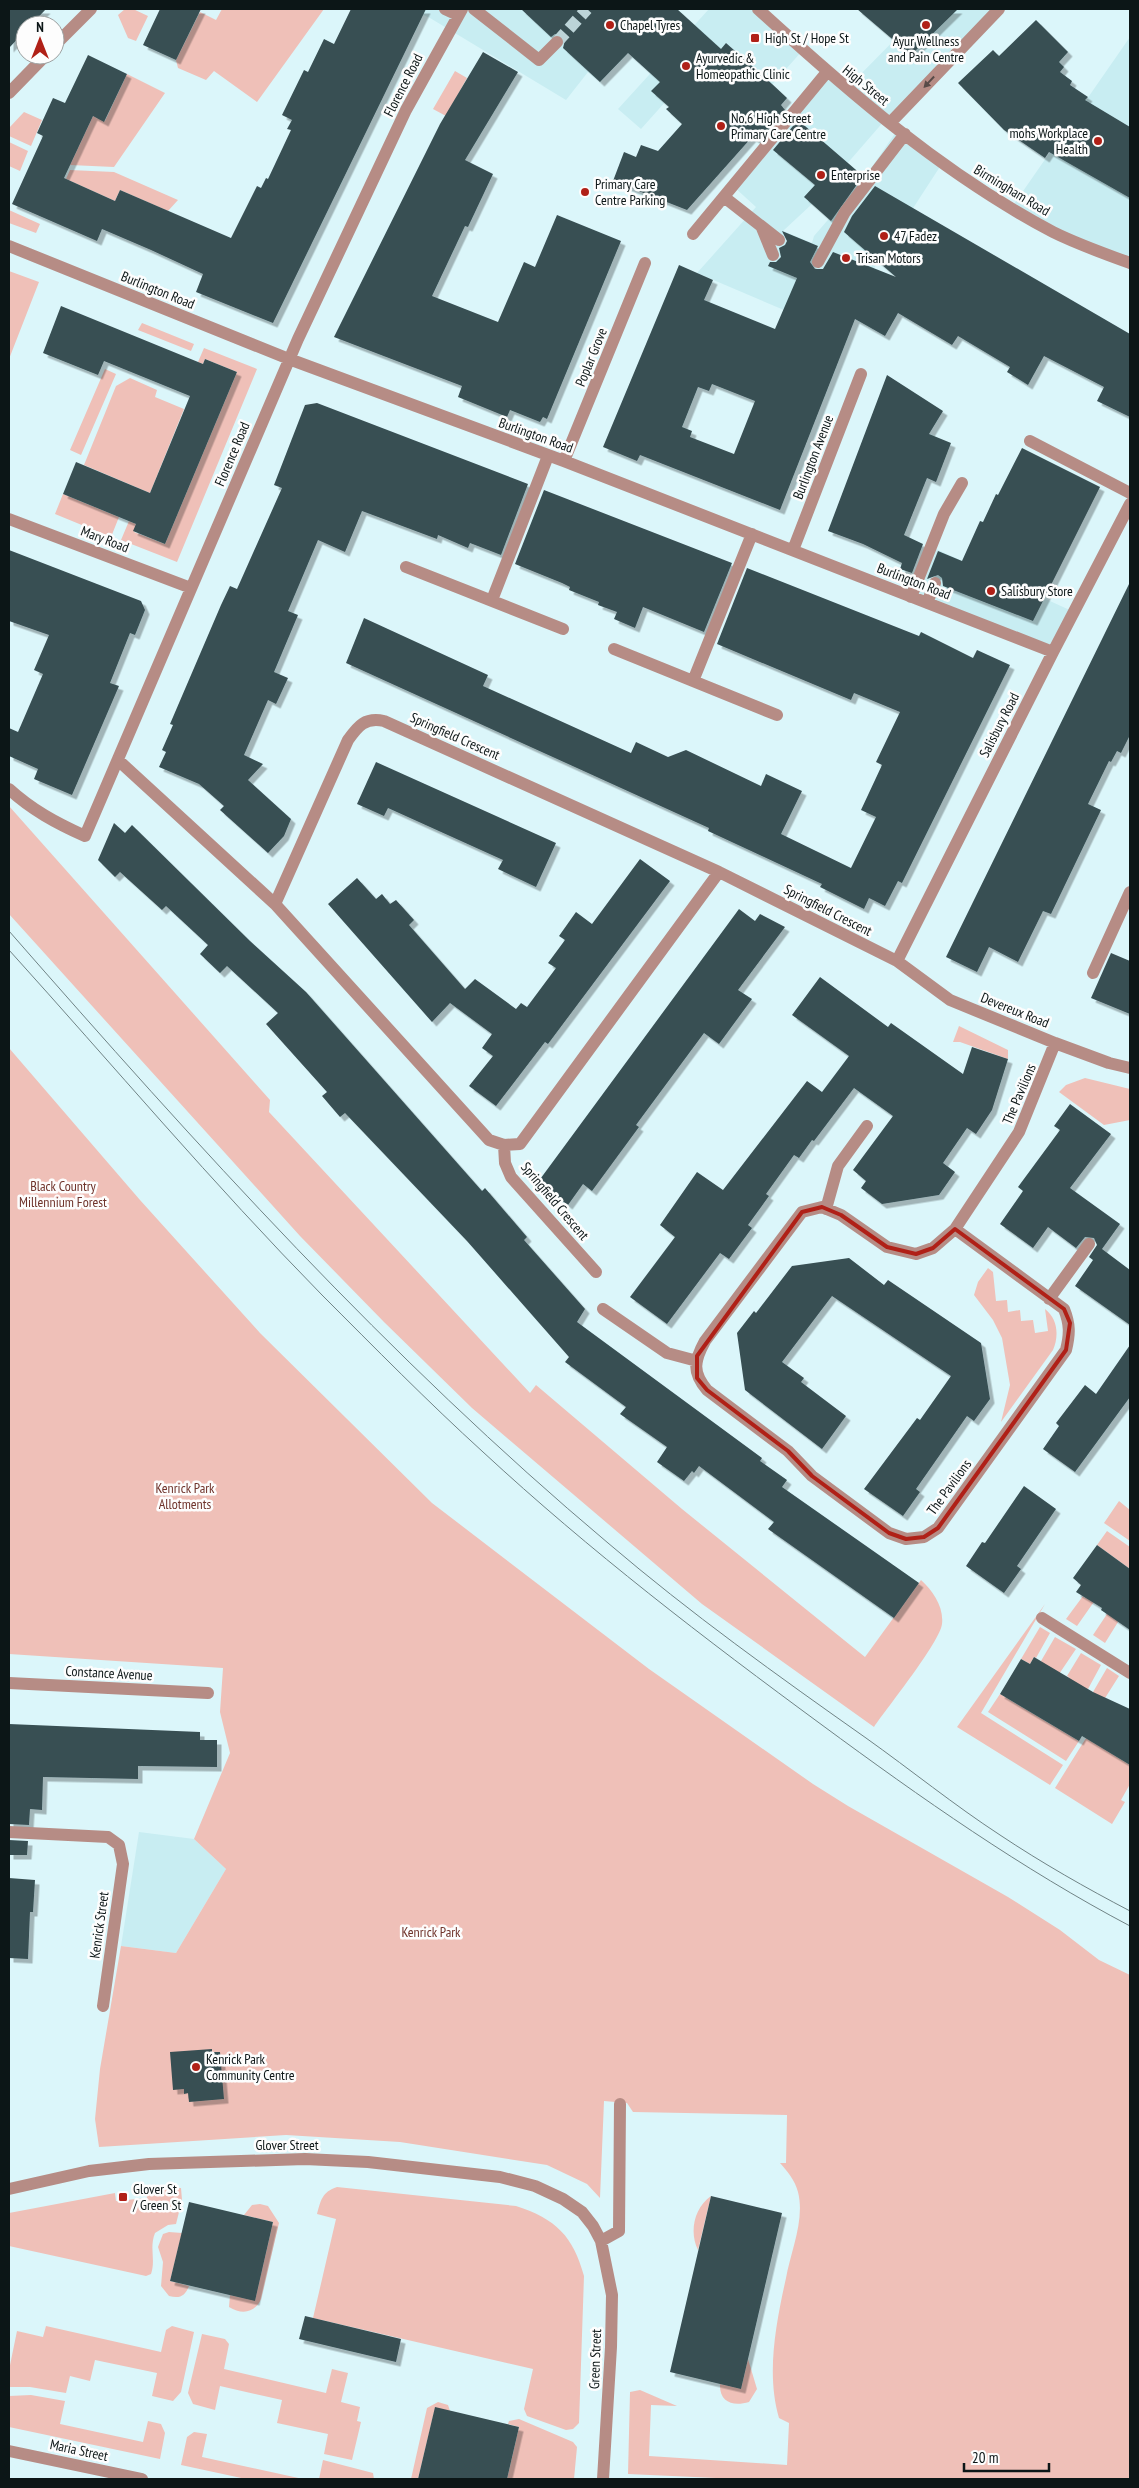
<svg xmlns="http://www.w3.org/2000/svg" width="1139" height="2488" viewBox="0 0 1139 2488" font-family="'PT Sans Narrow',sans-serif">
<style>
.built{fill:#c8edf2}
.green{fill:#efc0b8}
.building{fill:#384f53;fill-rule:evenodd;filter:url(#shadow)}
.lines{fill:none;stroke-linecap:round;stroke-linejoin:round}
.minor-tunnel{stroke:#bcd4d8;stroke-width:12;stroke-dasharray:12 6;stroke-linecap:butt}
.minor{stroke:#b68c85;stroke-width:12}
.tram{stroke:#708385;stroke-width:1}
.oneway{fill:#584b48}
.marked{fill:none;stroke:#b02017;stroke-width:4;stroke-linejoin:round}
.poi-dot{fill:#b02017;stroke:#fdfdfd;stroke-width:2}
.labels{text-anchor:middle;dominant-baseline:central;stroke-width:5;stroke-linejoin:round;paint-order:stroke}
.poi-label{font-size:14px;fill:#0c1617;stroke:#fdfdfd;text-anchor:start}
.street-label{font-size:14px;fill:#0c1617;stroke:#fdfdfd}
.park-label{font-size:14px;fill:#6f332b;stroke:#fdfdfd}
</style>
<defs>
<filter id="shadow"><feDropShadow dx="4.5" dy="4.5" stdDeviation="0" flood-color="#0004"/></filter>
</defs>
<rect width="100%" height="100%" fill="#dbf6fa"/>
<path class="built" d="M410,9h259l-69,73 -12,-10 -22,28 -136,-82z
M709,9h49l45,41 -60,67 -51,-45 -51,57 -23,-20z
M925,9h74l-114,111 -73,84 -29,27 29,12 2,-7 51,-59 33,-48 45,33 -72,111 -87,37 -87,-37 59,-66 -23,-21 94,-114 20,16z
M1130,37v226l-118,-56z
M936,549l138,63 -21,40 -137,-53z
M139,1832l55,7 32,30 -50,84 -55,-7z"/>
<path class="green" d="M125,9h8l15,7 -12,25 -8,-3 -10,-23z
M222,9h102l-67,93 -43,-31 -8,9 -28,-12 -2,-8 24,-48 16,8z
M455,71l12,7 -21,38 -13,-7z
M127,74l38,19 -51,74 -44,-2 23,-49 12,5z
M24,112l18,8 -11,26 -22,-10v-8z
M9,142l19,9 -8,20 -11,-5z
M70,170l44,2 64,28 -10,11 -48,-21 -5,11 -49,-22z
M9,210l31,14 -4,9 -27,-10z
M9,271l30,11 -30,77z
M142,323l52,21 -3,7 -53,-21z
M204,348l53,21 -80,193 -56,-22 8,-19 7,3 -2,8 31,12 72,-172 -32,-13 -2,5 -5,-2z
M105,369l11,5 -35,81 -11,-5z
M130,378l27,12 -2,7 29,12 -34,84 -66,-28 32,-79z
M63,494l56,23 -8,20 -56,-23z
M9,806l261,294 -1,12 261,281 6,-8 146,124 183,148 56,-77c12,11 23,27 21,44 -2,18 -55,84 -68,103l-172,-123 -230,-196 -88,-86 -84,-86 -291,-322z
M959,1026l49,24v9l-48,-17h-7z
M9,1048l131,152 120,133 172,170 217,166 164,115 35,22 160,91 52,33 39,30 31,15v504h-392l-110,-5 2,-82 10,-2 37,16 -26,-1 -2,51 138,9 2,-42 -10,-5c-13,-44 -3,-95 7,-140 5,-28 19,-58 12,-86 -3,-12 -11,-21 -18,-29h6l1,-48 -154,-3 -6,-9 -23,-2 -4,97 -13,-14 -40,-19 -147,-23 -114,-7 -187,12 -4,-28 5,-50 21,-123 55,7 50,-84 -32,-30 36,-86 -10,-41 3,-44 -214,-14z
M1085,1078l45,11v31l-26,5 -45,-33 7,-7z
M988,1268l5,4 3,29 11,-1 1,12 12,-2 1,11 12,-1 2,13 13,-2 -3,-22c13,10 14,27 8,41l-52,72 9,-37 -8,-47 -9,-18 -19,-25 4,-13z
M1119,1501l11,9v31l-26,-18z
M1107,1531l23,16v22l-33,-24z
M1090,1591l8,5 -21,30 -11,-7 17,-23 2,2z
M1045,1604l-64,109 82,52 -13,20 -93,-58z
M1107,1614h16l-18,29 -12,-8z
M1040,1627l10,6 -14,25 -2,-1 -4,7 -9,-5z
M1055,1637l21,12 -21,31 -14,-19z
M1081,1653l20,12 -13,24 -23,-4 4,-8 -2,-1z
M1107,1668l12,8 -19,30 -7,-14z
M1000,1694l79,47 -13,20 -78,-49z
M1086,1738l44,27v19l-9,16 4,2 -13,22 -57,-36z
M337,2187l179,19c40,13 57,30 68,70l-5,147 -6,6 -7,1 -39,-14 -3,-7 9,-40 -220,-51 23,-99 -19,-5c4,-14 5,-22 20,-27z
M181,2188l1,12 -6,24 -8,1 -13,8c-6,15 1,27 -4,41l-5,2 -137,-30v-33l106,-20 1,8 31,-3 -1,-8z
M711,2196l-13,54c-9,-18 -4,-42 13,-54z
M260,2204l8,2 11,17 -18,76c-6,14 -19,16 -32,8l1,-12 25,5 18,-78 -29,-7 8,-10z
M169,2232l13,1 -12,48 19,5c-4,10 -9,13 -20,10l-8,-10 2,-24 -5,-15 5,-13z
M46,2326l115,26 5,-22 6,-4 22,6 -13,60 -8,9 -21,-5 5,-23 -62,-13 -5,21 -20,-5 -4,17 -36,-6h-21v-17l8,-39 26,6z
M202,2334l23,5 4,5 -5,25 102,24 6,-24 16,4 -7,29 19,5 -3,14 4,1 -9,38 -28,-6 4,-20 -51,-11 5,-23 -62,-14 -5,24 -22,-6 -5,-11z
M748,2359l9,30 -8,13c-16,5 -30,0 -29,-18l21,4z
M31,2395l34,6 -5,23 83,18 5,-21 13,3 4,9 -5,26 -151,-32v-31z
M438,2402l10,3 2,6 -15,-3 -17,71h-7l16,-71z
M519,2419l54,23 4,5 -3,32h-67l12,-52 -11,-3 1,-3z
M194,2432l13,2 -5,23 101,22h-57l-65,-14 6,-28z
M323,2460l50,13 1,6h-55z"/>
<path class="building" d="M9,9h37l-15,16h-6v6l-16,17z
M160,9h41l-25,51 -33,-15z
M351,9h75l-153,314 -77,-31 7,-18 -52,-24 -49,-21 -5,12 -85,-37 31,-68 -6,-3 16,-35 12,5 23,-48 39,19 -23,48 -11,-6 -29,62 51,23 5,-11 111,48 26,-52 4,2 5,-10 2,1 23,-49 -4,-1 5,-9 -10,-5 22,-45 4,2 16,-33 10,5z
M521,9h156l44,40 5,-6 46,41 15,14 -6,7 4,5 -26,31 -7,-4 -65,73 -74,-29 11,-29 12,5 5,-12 17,6 24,-27 -16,-15 3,-2 -18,-16 9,-9 -32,-29 -28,29 -37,-34 2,-8 -3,-4 -7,-2 -4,3z
M857,9h101l-47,46z
M1036,20l32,32 -9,10 5,5 -4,5 12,9 -2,4 18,12 -3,3 45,27v71l-81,-46 -4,6 -41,-28 -46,-47 35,-33 6,6z
M483,52l35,20 -53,88 28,14 -25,53 -3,-1 -33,70 66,26 26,-60 11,5 22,-52 64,26 -74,178 -4,-2 -3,5 -30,-12 -3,7 -49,-20 4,-11 -128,-49 106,-213z
M798,120l65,56 -32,45 -27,-24 11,-12 -42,-35z
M875,186l255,148v83l-33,-16 7,-14 -60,-31 -16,29 -21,-13 3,-5 -52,-31 -6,9 -54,-32 -13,23 -30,-17 -75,191 -140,-55 -3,6 -34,-14 76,-182 34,15 -9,20 71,29 22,-51 -29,-12 2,-4h6l5,-5 -2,-9 6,-3 2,-4 -5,-10 36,15 -8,16 5,7h8l10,-17 63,25 -52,-45 8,-16zM712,384l43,17 -21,53 -44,-17 2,-6 -10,-4 16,-40 11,4z
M61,306l142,58 2,-5 32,13 -72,172 -32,-13 3,-7 -73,-30 13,-32 74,31 40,-97 -86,-35 -6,14 -55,-22z
M887,375l56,36 -14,23 22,9 -15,39 -9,-4 -23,57 19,9 -11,29 -12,-4 2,-6 -39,-19 -35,-13z
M317,403l211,81 -27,71 -31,-12 -2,5 -30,-13 -1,4 -75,-28 -17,41 -27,-12 -30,71 10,4 -24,57 14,6 -12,26 -8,-4 -24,55 19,9 -15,16 43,39 -7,17 -16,17 -48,-43 4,-4 -25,-22 -40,-17 7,-15 -4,-2 11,-25 -3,-1 51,-119 9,-19 7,3 45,-101 -8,-3 31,-80z
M1022,448l78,39 -67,134 -90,-35 -1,-8 -4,-3 -11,4 11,-28 24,10 18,-40 3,1 13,-28 2,1z
M544,490l188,73 -28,69 -61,-25 -8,21 -21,-9 3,-7 -19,-7 1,-3 -30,-12 1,-3 -8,-4 -47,-19z
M9,550l132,51 4,9 -10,25 -5,-2 -20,50 9,3 -47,109 -38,-16 4,-10 -29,-13v-28l9,4 25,-58 -9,-4 15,-35 -40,-14z
M747,568l172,68 2,-4 52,26 4,-8 33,15 -108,218 -4,-2 -13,25 -16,-8 -5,11 -44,-22 2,-3 -114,-53 1,-3 -363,-165 18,-45 124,57 -5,11 148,67 5,-11 32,15 18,-7 75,36 5,-12 36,17 -21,43 70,34 25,-51 -15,-7 21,-45 -6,-3 24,-50 -46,-19 -3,7 -134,-56z
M1130,582v153l-9,18 -4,-2 -6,11 -2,-1 -21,43 13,6 -50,104 -8,-3 -25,51 -29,-15 -12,25 -31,-15z
M376,762l180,81 -20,44 -38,-18 5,-9 -115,-52 -4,8 -27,-12z
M114,823l11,10 7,-8 118,116 56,51 176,199 3,-3 42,49 -3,3 61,69 -8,13 185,136 -2,3 27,19 -5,7 137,96 -25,35 -126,-89 6,-7 -75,-56 -5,7 -2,-2 -8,10 -27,-19 10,-15 -47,-33 6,-7 -61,-45 4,-5 -102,-116 -122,-128 -5,4 -18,-21 5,-4 -61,-68 12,-11 -51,-47 -7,7 -20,-19 8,-9 -42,-39 -4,4 -42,-38 -5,5 -17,-17z
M640,859l30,22 -122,163 -3,-2 -49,64 -27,-20 24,-30 -11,-8 10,-14 -42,-31 -18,19 -104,-118 29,-26 19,21 6,-5 8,10 6,-4 18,20 -5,5 56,64 10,-10 41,30 5,-6 6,4 29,-39 -8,-5 17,-23 -6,-4 17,-24 16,12z
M739,909l16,12 5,-7 25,13 -47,63 14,9 -33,45 -15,-11 -68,92 3,2 -47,64 -9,-7 -15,21 -30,-23z
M1111,953l19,8v53l-39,-16z
M820,977l68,50 3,-4 72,51 9,-27 36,12 -16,51 -16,24 -9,-6 -24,35 12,9 -16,23 -57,9 -21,-16 5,-7 -13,-11 40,-54 -39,-28 -40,53 -2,-1 -13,18 -5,-3 -28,39 3,2 -21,29 4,3 -23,31 -9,-6 -53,71 -37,-27 45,-60 -15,-12 37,-53 26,18 84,-109 15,11 27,-36 -57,-41z
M1070,1104l41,30 -41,54 50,36 -18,25 28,21v55l-55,-39 18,-26 -4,-3 8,-12 -3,-7 -9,-1 -9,11 -28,-21 -15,21 -33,-24 23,-33 -5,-4 42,-57 -6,-4z
M849,1258l35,27 4,-5 93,63 9,56 -16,22 -7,-5 -51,73 4,3 -17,24 -39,-27 53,-71 3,2 31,-44 -119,-80 -50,66 22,16 -3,4 45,34 -24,33 -77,-59 -8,-57 17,-22 2,2 36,-47z
M1130,1345v52l-55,75 -32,-23 16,-23 -3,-3 29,-38 11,9z
M1024,1486l32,23 -39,57 4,3 -17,24 -38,-27 16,-24 3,1z
M1097,1545l33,24v61l-29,-20 1,-2 -26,-16 5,-7 -8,-7z
M1034,1657l59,35 37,17v56l-48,-29 -3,5 -79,-47 21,-35 9,5z
M9,1724l191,8v8h17v27l-79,-1v13l-95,-2 -1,33 -12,-1 -1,16 -20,-1z
M9,1840l19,1 -1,14h-18z
M9,1878l26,2 -2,32h-3l-2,47 -19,-1z
M212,2049v3h8l4,47 -35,3 -1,-9 -4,1v-5l-11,1 -3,-38z
M711,2196l71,17 -41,176 -71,-17z
M189,2202l84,20 -18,79 -85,-20z
M305,2316l96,23 -5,23 -97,-23z
M435,2407l84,20 -12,52h-89z"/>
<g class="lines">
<path class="minor-tunnel" d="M557,42l30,-33"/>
<path class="minor" d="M445,9l13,6
M474,9l65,51 18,-18
M758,9c91,83 185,165 295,223 24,12 52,22 77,31
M55,45l36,-36
M9,93l37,-38
M890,123l109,-114
M724,197l55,43
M762,228l11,27
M693,234l134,-162
M9,246l280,113 275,102 489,191
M818,262l27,-50 60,-78
M1030,441l100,52
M564,461l81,-198
M9,519l182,69
M793,550l68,-176
M406,567l157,62
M911,597l33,-83 18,-31
M492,600l56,-144
M927,603l8,-20
M614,649l163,66
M693,681l59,-147
M118,760l157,144 214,236 15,5 16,-1 199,-272
M9,789c23,21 47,34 76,47l213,-497 108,-229 56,-101
M275,904l73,-164c10,-14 17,-23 36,-19l335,151 178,89 53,39 105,43 54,20 21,5
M897,961l156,-309 77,-148
M1093,973l37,-81
M504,1145l1,18 6,14 85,95
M826,1209l12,-43 29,-40
M955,1229l109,80c6,15 6,25 2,41l-128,178 -14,9 -18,2 -17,-6 -77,-57 -24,-25 -81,-61c-15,-18 -13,-29 -2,-49l97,-129 20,-5 19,8 46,32 29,7 17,-6 22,-19 64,-97 36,-89
M1049,1299l40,-55
M603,1309l64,44 30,8
M1042,1618l88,55
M9,1683l199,10
M9,1832l99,5 11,8 4,19 -20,142
M9,2189l80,-18 60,-7 156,-5 63,3 132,15 35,9 28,13 19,13 11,14 8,15 11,54 -1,52 -8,132
M601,2241l18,-10 1,-127
M9,2451l133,28"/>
<path class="tram" d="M9,931c188,215 380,428 599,612 82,70 170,133 258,195 45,32 88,67 134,97 42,28 86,53 130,76
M9,950c104,115 204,234 313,345 53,53 106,107 161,157 107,99 222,187 339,273 99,73 200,144 308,201"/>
</g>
<defs><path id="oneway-solid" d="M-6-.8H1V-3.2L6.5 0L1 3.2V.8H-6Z" transform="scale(1.25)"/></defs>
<use class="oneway" href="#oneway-solid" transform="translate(929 82) rotate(133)"/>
<path class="marked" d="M822,1207l19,8 46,32 29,7 17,-6 22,-19 109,80 6,14 -4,27 -128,178 -14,9 -18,2 -17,-6 -77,-57 -24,-25 -81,-61 -10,-12v-22l105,-144z"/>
<g class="poi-dot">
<circle cx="610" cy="25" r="5"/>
<circle cx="926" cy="25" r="5"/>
<rect x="750" y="33" width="10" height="10" rx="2.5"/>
<circle cx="686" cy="66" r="5"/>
<circle cx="721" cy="126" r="5"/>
<circle cx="1098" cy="141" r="5"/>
<circle cx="821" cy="175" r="5"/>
<circle cx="585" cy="192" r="5"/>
<circle cx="884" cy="236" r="5"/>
<circle cx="846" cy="258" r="5"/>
<circle cx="991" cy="591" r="5"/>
<circle cx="196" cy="2067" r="5"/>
<rect x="118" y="2192" width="10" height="10" rx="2.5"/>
</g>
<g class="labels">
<g class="poi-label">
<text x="620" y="25">Chapel Tyres</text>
<text x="765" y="38">High St / Hope St</text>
<text x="926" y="41" text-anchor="middle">Ayur Wellness<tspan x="926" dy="16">and Pain Centre</tspan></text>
<text x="696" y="58">Ayurvedic &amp;<tspan x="696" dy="16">Homeopathic Clinic</tspan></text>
<text x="731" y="118">No.6 High Street<tspan x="731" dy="16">Primary Care Centre</tspan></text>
<text x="1088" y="133" text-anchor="end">mohs Workplace<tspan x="1088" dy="16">Health</tspan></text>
<text x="831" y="175">Enterprise</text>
<text x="595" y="184">Primary Care<tspan x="595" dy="16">Centre Parking</tspan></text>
<text x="894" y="236">47 Fadez</text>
<text x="856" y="258">Trisan Motors</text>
<text x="1001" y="591">Salisbury Store</text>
<text x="206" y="2059">Kenrick Park<tspan x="206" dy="16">Community Centre</tspan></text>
<text x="133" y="2189">Glover St<tspan x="133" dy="16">/ Green St</tspan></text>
</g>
<g class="street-label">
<text transform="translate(403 85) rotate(-63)">Florence Road</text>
<text transform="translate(866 85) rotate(39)">High Street</text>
<text transform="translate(1012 190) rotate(31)">Birmingham Road</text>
<text transform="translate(158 290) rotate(22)">Burlington Road</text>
<text transform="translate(591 357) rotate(-68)">Poplar Grove</text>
<text transform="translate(536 435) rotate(20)">Burlington Road</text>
<text transform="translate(232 454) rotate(-67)">Florence Road</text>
<text transform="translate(813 457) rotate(-69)">Burlington Avenue</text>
<text transform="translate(105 539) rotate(21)">Mary Road</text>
<text transform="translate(914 581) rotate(21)">Burlington Road</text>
<text transform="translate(999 725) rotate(-63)">Salisbury Road</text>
<text transform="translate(455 736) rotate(24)">Springfield Crescent</text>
<text transform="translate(828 910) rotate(27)">Springfield Crescent</text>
<text transform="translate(1015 1010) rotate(22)">Devereux Road</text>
<text transform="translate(1019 1094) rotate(-67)">The Pavilions</text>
<text transform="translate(555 1201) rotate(50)">Springfield Crescent</text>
<text transform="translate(949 1487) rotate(-54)">The Pavilions</text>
<text transform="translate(109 1673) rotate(3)">Constance Avenue</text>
<text transform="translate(99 1925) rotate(-82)">Kenrick Street</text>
<text x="287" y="2145">Glover Street</text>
<text transform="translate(595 2359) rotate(-88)">Green Street</text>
<text transform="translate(79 2450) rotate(12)">Maria Street</text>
</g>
<g class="park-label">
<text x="63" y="1186">Black Country<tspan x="63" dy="16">Millennium Forest</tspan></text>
<text x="185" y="1488">Kenrick Park<tspan x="185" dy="16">Allotments</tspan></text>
<text x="431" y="1932">Kenrick Park</text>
</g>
</g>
<rect width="1139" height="2488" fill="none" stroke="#0c1617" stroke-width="20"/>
<g transform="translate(40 40)"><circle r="24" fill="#fdfdfd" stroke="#9da1a1"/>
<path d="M0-4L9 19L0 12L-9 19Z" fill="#b02017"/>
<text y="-8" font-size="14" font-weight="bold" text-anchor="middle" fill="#0c1617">N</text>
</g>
<path d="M964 2463v8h85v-8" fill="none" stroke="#0c1617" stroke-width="2.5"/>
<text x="972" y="2463" font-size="15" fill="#0c1617" stroke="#fdfdfd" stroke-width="4" paint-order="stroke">20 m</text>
</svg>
